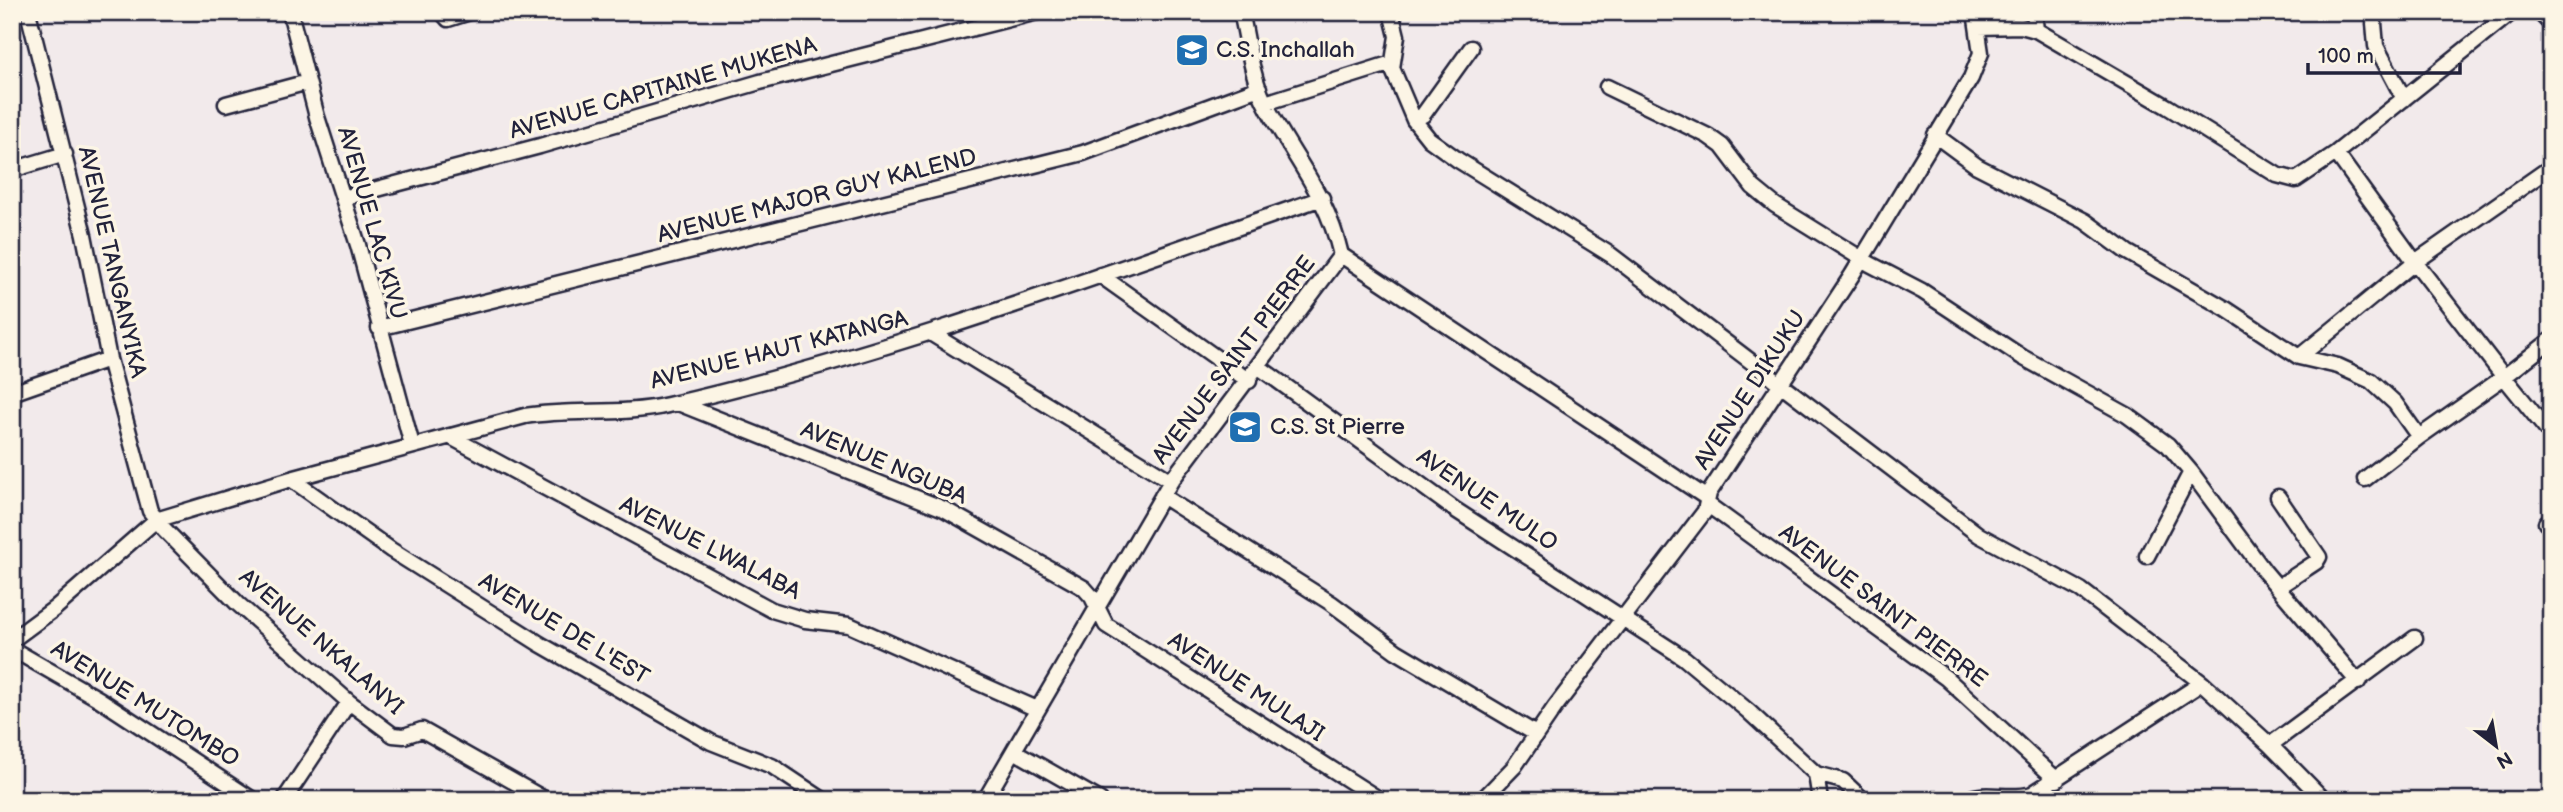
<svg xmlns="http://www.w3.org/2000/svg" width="2563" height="812" viewBox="0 0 2563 812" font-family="'Balsamiq Sans',sans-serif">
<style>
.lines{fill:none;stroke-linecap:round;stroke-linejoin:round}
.minor-casing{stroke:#22223b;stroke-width:19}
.minor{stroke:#fcf5e5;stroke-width:14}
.labels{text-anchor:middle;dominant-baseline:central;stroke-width:7;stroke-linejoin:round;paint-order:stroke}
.poi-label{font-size:23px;fill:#22223b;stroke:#fcf5e5;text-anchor:start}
.street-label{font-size:23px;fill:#22223b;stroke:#fcf5e5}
</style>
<rect width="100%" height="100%" fill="#f2eaeb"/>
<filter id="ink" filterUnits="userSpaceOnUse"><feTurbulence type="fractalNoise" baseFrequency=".0143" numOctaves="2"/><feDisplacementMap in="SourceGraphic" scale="14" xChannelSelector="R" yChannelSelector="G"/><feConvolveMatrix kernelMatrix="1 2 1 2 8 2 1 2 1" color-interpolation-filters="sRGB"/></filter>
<g filter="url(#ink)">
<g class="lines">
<g class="minor-casing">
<path id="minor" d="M28,12l56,223 25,124 41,152 14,18 74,75 111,98 44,33 11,1 18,-6 124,70
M290,12l27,105 41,128 54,200
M442,12l6,7 22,-7
M1241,12c7,29 10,63 23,89 28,56 62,90 77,154
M1391,12l6,24 -5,32 22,52 15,19 29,21 153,95 368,280 102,55 121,93 68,62 54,55
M2034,12l2,18
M2373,12l3,34 28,53
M2539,12l12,12
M1978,27l43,-1 15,4 132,77 109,68 19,5 40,-27 176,-141
M1607,87l101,49 14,10 31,41 22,18 95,59 52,27 100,66 105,58 41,30 23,27 73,99 94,111
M1265,103l127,-40
M226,104l82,-22
M1414,120l9,-5 48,-67
M1935,135l42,31 108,55 42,31 99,57 73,48 39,9 33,15 24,22 24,34 85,-60 47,58
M2336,153l79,109 89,115 47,-37
M12,170l53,-16
M343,198l197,-52 220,-64 277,-70
M1341,255l366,243
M1100,275l149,106
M379,328l704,-175 176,-65
M932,334l239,147
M2299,357l116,-95 136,-95
M1259,367l195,142 230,149 64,53 68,63 4,26
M12,393l97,-34
M678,403l266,106 140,79 8,9 14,28 274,175
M449,436l323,174 33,10 44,5 188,84
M291,479l100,71 149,94 171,98 61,24 51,34
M2365,479l54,-42
M1162,496l169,107 65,48 140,83
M1707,504l239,174 111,102
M2546,523l5,-4
M2147,556l44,-84
M2278,587l38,-25 3,-5 -41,-60
M12,640l42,-31 102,-89 135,-41 234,-63c47,-8 97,0 143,-11 223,-51 438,-132 654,-207
M12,649l87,50 154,101
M2270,745l145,-107
M1014,751l86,49
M1816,774l27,7 20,19
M284,800l65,-98
M985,800l186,-319 170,-226
M1482,800l32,-33 41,-60 150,-196 4,-18 143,-218 119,-197 10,-25 -6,-41
M1967,800c17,-10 43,1 65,-6l170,-111"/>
</g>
<use href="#minor" class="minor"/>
</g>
</g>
<defs>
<g id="school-square" transform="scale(1.75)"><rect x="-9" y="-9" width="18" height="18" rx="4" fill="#1f6fb2" stroke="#fcf5e5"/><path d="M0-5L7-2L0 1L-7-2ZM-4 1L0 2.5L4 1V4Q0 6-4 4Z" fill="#fff"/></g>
</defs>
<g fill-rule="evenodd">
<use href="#school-square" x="1192" y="50"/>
<use href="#school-square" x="1245" y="427"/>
</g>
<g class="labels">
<g class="poi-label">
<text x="1216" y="50">C.S. Inchallah</text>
<text x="1270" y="427">C.S. St Pierre</text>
</g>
<g class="street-label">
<text transform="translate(663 88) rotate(-16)">AVENUE CAPITAINE MUKENA</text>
<text transform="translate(817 196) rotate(-14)">AVENUE MAJOR GUY KALEND</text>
<text transform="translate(372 223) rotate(74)">AVENUE LAC KIVU</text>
<text transform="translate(112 262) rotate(77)">AVENUE TANGANYIKA</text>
<text transform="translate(779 350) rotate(-14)">AVENUE HAUT KATANGA</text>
<text transform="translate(1234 360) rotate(-53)">AVENUE SAINT PIERRE</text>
<text transform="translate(1750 390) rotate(-57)">AVENUE DIKUKU</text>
<text transform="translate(884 463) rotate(23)">AVENUE NGUBA</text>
<text transform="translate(1487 500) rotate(34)">AVENUE MULO</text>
<text transform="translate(710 548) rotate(27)">AVENUE LWALABA</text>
<text transform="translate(1883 606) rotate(37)">AVENUE SAINT PIERRE</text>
<text transform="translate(564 629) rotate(31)">AVENUE DE L'EST</text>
<text transform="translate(321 642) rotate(41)">AVENUE NKALANYI</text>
<text transform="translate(1246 687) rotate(33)">AVENUE MULAJI</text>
<text transform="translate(145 704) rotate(32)">AVENUE MUTOMBO</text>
</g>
</g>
<rect width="2563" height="812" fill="none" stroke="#fcf5e5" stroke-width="42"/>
<rect x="21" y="21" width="2521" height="770" fill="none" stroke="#22223b" stroke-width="2.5" filter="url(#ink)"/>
<g transform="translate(2496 746) rotate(149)" stroke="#fcf5e5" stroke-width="5" paint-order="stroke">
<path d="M0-5L12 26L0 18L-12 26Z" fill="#22223b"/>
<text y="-10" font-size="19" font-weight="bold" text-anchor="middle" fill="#22223b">N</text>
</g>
<path d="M2308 63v10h152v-10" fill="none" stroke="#22223b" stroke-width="3.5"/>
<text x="2318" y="63" font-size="21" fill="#22223b" stroke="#fcf5e5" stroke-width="5" paint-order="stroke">100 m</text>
</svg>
